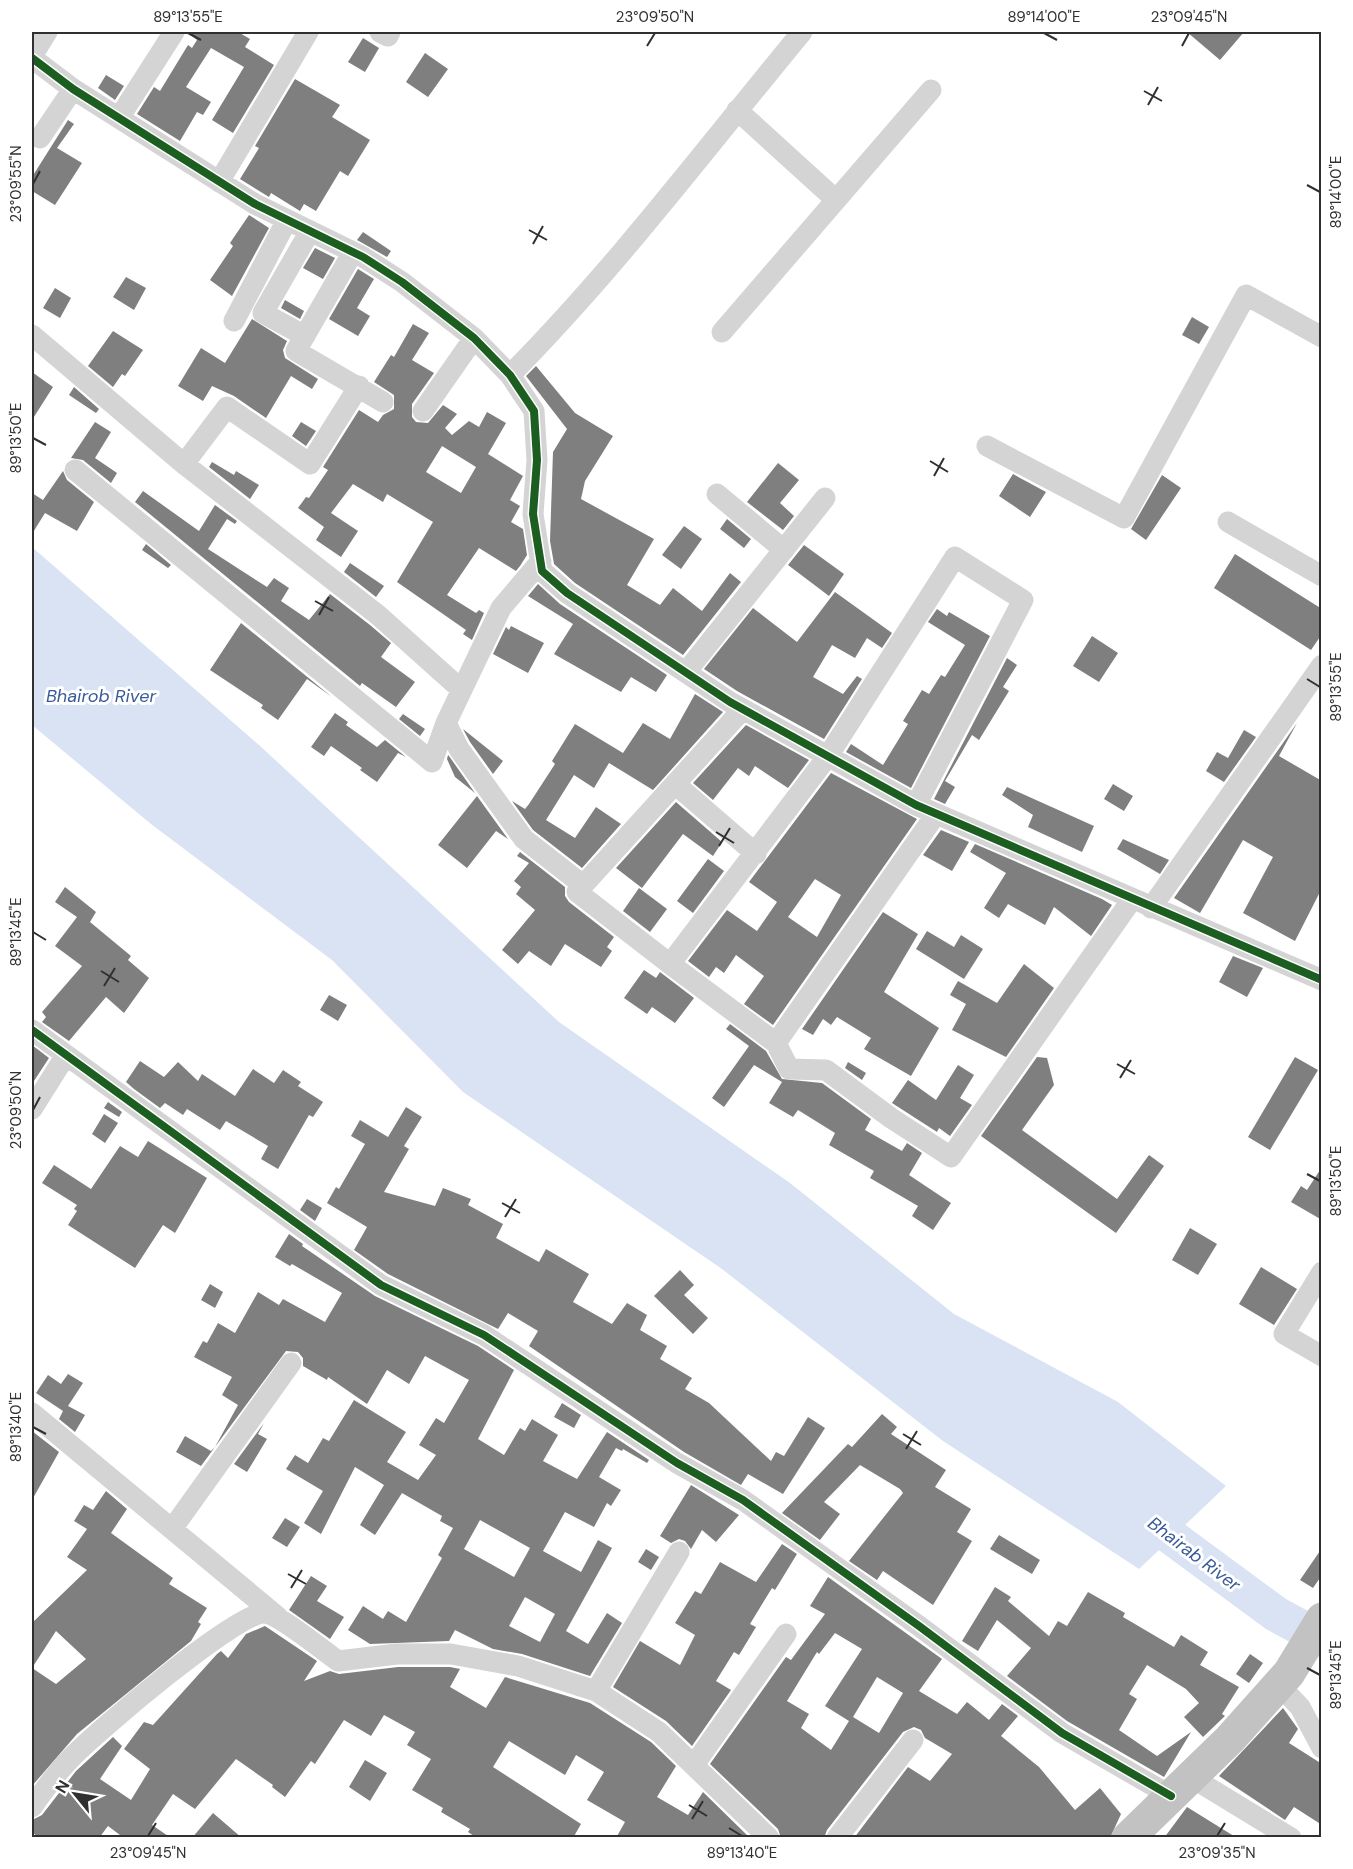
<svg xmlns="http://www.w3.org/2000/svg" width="1353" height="1869" viewBox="0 0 1353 1869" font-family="'DM Sans',sans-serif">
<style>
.water{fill:#d9e3f3}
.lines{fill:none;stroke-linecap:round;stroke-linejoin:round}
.river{stroke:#d9e3f3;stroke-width:36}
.building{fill:#7f7f7f;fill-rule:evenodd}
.street{stroke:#d4d4d4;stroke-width:21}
.highway{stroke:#c2c2c2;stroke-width:33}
.cycleway-casing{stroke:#fff;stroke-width:11}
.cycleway{stroke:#1b5e20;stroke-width:8}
.ticks{fill:none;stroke:#303030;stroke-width:2}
.labels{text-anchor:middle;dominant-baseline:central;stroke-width:6;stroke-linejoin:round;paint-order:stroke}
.water-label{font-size:18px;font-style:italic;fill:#395b98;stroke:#fff}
.neatline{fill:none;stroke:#303030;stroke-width:2}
.ticks-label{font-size:15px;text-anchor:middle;fill:#303030}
</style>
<rect width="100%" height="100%" fill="#fff"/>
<path class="water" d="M32,547l227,198 300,277 231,161 164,131 164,88 108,84 -87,83 -196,-128 -221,-172 -259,-177 -131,-132 -181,-136 -119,-99z"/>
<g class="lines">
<path class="river" d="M1132,1508l144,106 46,25"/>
</g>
<path class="building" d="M187,32h51l12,7 -5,8 29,18 -41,68 -21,-13 32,-53 -33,-19 -25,39 25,15 -8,13 -6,-3 -17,29 -43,-27 17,-27 6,4 28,-46 4,3 5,-8z
M1187,32h57l-24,28z
M363,38l16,10 -14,24 -17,-10z
M425,53l23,16 -20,28 -22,-15z
M106,75l18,11 -9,14 -17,-12z
M295,79l45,26 -8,12 38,23 -22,36 -8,-5 -24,40 -12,-7 -4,7 -29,-18 -2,4 -29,-18 19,-31 -4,-2z
M68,120l6,4 -17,24 25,15 -27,42 -23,-14v-14z
M249,215l20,13 -37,68 -22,-16 23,-34 -3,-3z
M363,232l28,19 -4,6 -30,-17z
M315,248l20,10 -12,21 -20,-11z
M358,269l16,10 -17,29 13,8 -12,20 -29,-17z
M126,277l20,11 -12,22 -21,-13z
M55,288l16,10 -11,20 -17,-10z
M285,300l19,11 -4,8 -19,-11z
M1192,317l17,10 -10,17 -17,-9z
M252,319l35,22 -4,9 2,8 33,21 -6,10 -21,-13 -25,42 -32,-22 -22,-10 -9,15 -25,-15 23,-38 24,15z
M413,324l16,9 -17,27 22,13 -22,31v13l4,5 12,1 15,-18 14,9 -12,14 7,7 17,-14 10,6 8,-15 19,11 -18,31 35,22 -13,24 10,6 -9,16 12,7 4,26 -7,11 -4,5 -37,-23 -32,47 29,18 3,-3 5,3 -12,27 -9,-6 3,-4 -69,-48 36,-60 -46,-28 -4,8 -30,-18 -22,29 27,18 -17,26 -25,-17 8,-13 -26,-19 8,-11 3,1 19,-28 -5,-3 36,-57 19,12 5,-7 11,-6v-14l-20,-13 17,-27 3,2zM442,446l34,21 -15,26 -35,-21z
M113,331l30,19 -18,26 -3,-2 -9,13 -25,-21z
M536,366l39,47 38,23 -28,45 -4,18 73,40 -27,46 33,20 13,-17 29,23 28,-38 11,9 -58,73 -108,-72 -21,-19 -4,-23 3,-89 14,-23 -41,-53z
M32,372l21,15 -21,33z
M74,387l25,22 -3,4 -27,-18z
M95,422l16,10 -16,26 22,15 -6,10 -28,-23 -12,-2z
M301,422l15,9 -10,15 -14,-10z
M212,462l22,13 2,-4 23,14 -9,14 -41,-32z
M778,463l21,17 -19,23 14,13 -11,14 -36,-28z
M63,471l4,9 27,22 -17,29 -32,-18 -13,21v-41l11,7z
M1013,474l33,18 -16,25 -31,-21z
M1162,475l19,13 -35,52 -15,-11z
M143,491l56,40 16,-26 22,16 -2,3 -8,-5 -19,30 59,38 7,-9 15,10 -8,13 28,19 21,-26 40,31 21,18 -10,14 34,25 -19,25 -34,-24 -2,3 -225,-184z
M727,519l24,20 -7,9 -24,-19z
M684,526l18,13 -21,30 -19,-14z
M146,544l25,21 -3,3 -26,-18z
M804,545l40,29 -15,22 -41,-31z
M1235,554l87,55v25l-11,16 -97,-62z
M350,563l34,23 -8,11 -32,-25z
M538,584l22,20 107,71 -11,17 -25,-15 -10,15 -67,-38 19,-30 -45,-28z
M835,592l57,41 -10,15 -15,-10 -12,20 -23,-13 -19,32 30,17 14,-18 5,3 -38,60 -87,-48 -33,-22 49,-61 44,34z
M937,609l10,7 2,-4 41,24 -79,152 -65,-36 5,-8 32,21 25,-41 -5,-3 19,-31 7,4 12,-19 4,2 20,-32 -37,-23z
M241,623l91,74 -25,-18 -29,41 -17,-12 2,-3 -53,-35z
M511,626l33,17 -16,30 -35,-19 13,-27 3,3z
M1092,636l26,17 -19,29 -26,-16z
M1007,658l10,7 -14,22 6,4 -30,49 -7,-5 -27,46 10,6 -10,17 -11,-5z
M695,694l28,18 -70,78 -44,-27 -15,25 -20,-13 -28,45 29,18 21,-31 25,17 -39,44 -49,-38 -21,-29 13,8 4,-5 26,-40 -3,-3 23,-37 48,29 20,-30 27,16z
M335,713l13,9 -2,3 31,22 8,-7 21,17 -8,-4 -21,29 -17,-12 2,-2 -31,-22 -7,10 -13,-9z
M403,714l22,15 -5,7 -21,-17z
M1297,723l-18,33 43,25v107l-27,53 -52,-28 30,-56 -30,-17 -43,73 -26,-15z
M746,725l63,35 -21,28 -33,-22 -6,10 -11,-8 -25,32 -20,-17z
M463,729l40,32 -10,13 -23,-32z
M1244,730l12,7 -32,45 -18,-11 11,-19 11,6z
M448,755l1,1 26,37 -20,-16 -8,-18z
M831,773l86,46 -144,206 -29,-21 20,-28 -28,-21 -12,18 -8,-6 -7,10 -21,-16 39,-51 30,21 20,-29 -28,-20zM815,879l26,16 -24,42 -29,-20z
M1113,784l20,12 -9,15 -20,-12z
M1007,787l87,39 -12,26 -54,-25 5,-12 -31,-20z
M477,796l31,43 -12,-8 -29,37 -29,-23z
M676,802l46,40 -9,14 -30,-22 -41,54 -26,-20z
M941,830l28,12 -17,29 -29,-16z
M1123,839l46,21 -9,14 -43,-25z
M975,844l127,55 10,6 -21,31 -37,-29 -9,18 -37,-21 -9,14 -15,-10 22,-35 -36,-21z
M520,852l45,35v9l4,6 45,35 -7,10 5,4 -11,16 -36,-23 -14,22 -22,-15 -11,13 -16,-14 33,-40 -19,-16 5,-7 -7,-6 15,-18 -12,-7z
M708,859l16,12 -31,42 -16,-12z
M65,887l31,25 -6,10 41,34 -3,4 21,18 -25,35 -18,-16 -37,44 -27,-19 4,-5 -4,-5 40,-46 -27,-20 22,-29 -22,-15z
M639,888l28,21 -17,23 -27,-21z
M883,912l35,22 -34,58 55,36 -28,48 -47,-27 7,-11 -34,-21 -6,8 -8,-6 -10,16 -11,-6z
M927,931l27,16 7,-12 22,14 -19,30 -48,-30z
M1233,956l30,12 -16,29 -28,-15z
M1024,964l30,24 -48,69 -54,-27 14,-26 -16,-9 8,-14 39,22z
M644,970l12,8 4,-6 34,26 -19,25 -23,-16 -5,7 -23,-16z
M329,995l18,10 -9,16 -18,-11z
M730,1024l36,27 16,28 40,4 49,36 -6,11 37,21 5,-8 15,10 -13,22 42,28 -18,27 -21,-14 6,-10 -48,-28 4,-7 -45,-26 6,-12 -37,-23 -5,7 -24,-14 13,-21 -28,-17 -30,42 -12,-9 37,-52 -23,-17z
M32,1045l17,13 -17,26z
M1037,1057l10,1 7,27 -32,45 95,69 32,-44 15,11 -48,67 -135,-97z
M1295,1057l23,13 -48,80 -22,-13z
M140,1061l24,16 14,-15 20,19 4,-7 33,22 18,-27 21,14 9,-13 18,12 -3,4 25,16 -10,15 -4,-2 -31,54 -17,-10 7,-13 -42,-25 -6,9 -33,-21 -4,6 -18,-12 -5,5 -26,-19 -8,-7z
M848,1062l18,11 -4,7 -17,-12z
M958,1065l16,10 -14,23 12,7 -22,31 -11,-8 -2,4 -45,-29 16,-23 28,20z
M108,1102l14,10 -3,5 -15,-9z
M406,1107l16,10 -18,29 5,3 -25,43 51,14 8,-18 28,11 -3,6 35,19 -7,14 43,24 7,-13 43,25 -16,28 39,22 15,-21 20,12 -7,15 27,16 -7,13 32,19 -7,11 24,14 62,58 5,-9 8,4 24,-39 17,11 -42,66 -35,-20 -7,11 -57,-33 -155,-106 9,-15 -30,-18 -10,16 -110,-55 -34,-24 13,-23 -40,-24 9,-16 3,2 26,-45 -14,-8 9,-16 28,17z
M104,1114l14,9 -13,20 -13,-9z
M148,1141l59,37 -32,55 -12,-8 -28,43 -67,-43 9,-14 -3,-2 3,-4 -35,-22 12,-18 37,24 29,-43 18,11z
M1322,1167v53l-31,-18 10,-16 6,4z
M307,1199l15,9 -7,13 -15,-11z
M1190,1228l27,16 -19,31 -26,-15z
M289,1234l14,10 -1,2 73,50 103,50 36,24 -36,69 26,16 16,-27 5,3 7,-12 26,16 -15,26 34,18 30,-47 42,28 -2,3 -24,-14 -1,2 -6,-3 -17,29 22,13 -10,16 -4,-3 -13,24 -29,-15 -22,39 38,21 17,-32 14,8 -46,83 22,13 19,-31 15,10 -32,53 -68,-22 -29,-5 -38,-19 -6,11 -79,3 -22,-14 15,-24 20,13 5,-8 18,11 36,-64 -4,-3 15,-27 -13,-7 2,-5 -40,-23 -27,42 -15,-10 24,-40 -29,-18 -34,67 -17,-11 19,-32 -37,-22 9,-14 13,8 15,-25 6,3 25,-41 52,32 -19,30 31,18 18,-25 -17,-10 17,-27 8,5 25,-43 -44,-24 -16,28 -22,-14 -20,34 -39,-27 -1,3 -24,-14v-8l-5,-6 -12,-1 -71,96 23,-42 -16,-10 10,-18 -38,-20 9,-16 4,2 11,-20 17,10 23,-41 21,13 4,-6 42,23 17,-29 -50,-29 -2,2 -15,-9zM480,1520l50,28 -16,29 -50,-28zM525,1597l30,17 -15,28 -31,-16z
M1261,1267l36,22 -23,36 -35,-21z
M680,1270l14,15 -10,10 24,23 -15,16 -39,-38z
M210,1284l13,8 -8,16 -14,-8z
M68,1374l15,9 -15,23 17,9 -10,17 -16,-13 4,-8 -27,-18 12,-18 13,9z
M562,1403l19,12 -7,13 -20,-11z
M882,1414l15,13 -6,7 55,36 -11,17 36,22 -14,23 15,9 -39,64 -50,-34 -6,9 -28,-19 54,-68 -3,-4 -40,-24 -36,37 16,12 -20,26 -38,-27 66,-69 4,3z
M264,1423l-6,11 9,5 -20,33 -13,-8z
M32,1431l27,21 -27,48z
M185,1436l26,15 4,-4 -14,19 -25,-14z
M691,1485l48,30 -23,27 -14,-12 -11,19 -6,-8 -6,-2 -8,4 -11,-7z
M106,1491l21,18 -16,24 62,45 -4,6 38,24 -9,14 3,2 -10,17 -114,93 -45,52v-163l55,-53 -20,-13 20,-28 -13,-8 10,-16 9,5zM56,1631l30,28 -30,25 -24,-16z
M285,1518l15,9 -13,20 -15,-9z
M999,1535l41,25 -8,14 -42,-25z
M782,1544l15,10 -22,36 -3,-2 -22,36 6,3 -17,28 -5,-3 -18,29 15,9 -39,56 -26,-25 -53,-34 27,-46 40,24 15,-30 -20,-12 20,-32 6,3 19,-32 36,20z
M1322,1548v27l-9,13 -13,-8z
M646,1549l13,8 -8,13 -13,-8z
M311,1576l16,10 -10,15 27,16 -14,22 -41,-29z
M828,1577l114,82 -23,32 38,23 10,-12 22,18 13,-16 16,12 -17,20 38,31 36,43 25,-22 21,26 -11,24h-256l54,-71 22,14 22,-27 -27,-16 -4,-8 -7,-3 -11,5 -76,98 -3,8h-43l-3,-9 -68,-65 76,-107 5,3 34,-46 -15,-8zM835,1633l27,16 -37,57 24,15 -18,29 -30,-22 8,-14 -22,-13 30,-49 2,2zM877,1677l26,16 -24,40 -26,-16z
M995,1587l16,10 -3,4 41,35 9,-15 9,5 21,-34 37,21 -2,4 51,30 7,-12 27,17 -8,13 39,22 -17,27 3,2 -22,21 -19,-20 15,-14 -13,-14 -39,-24 -18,29 8,5 -18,31 38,26 34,-24 -27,45 -97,-56 -60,-45 24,-28 -34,-28 -19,31 -16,-10z
M265,1626l52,35 -13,20 26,-10 9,3 59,-7h52l10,2 -10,18 36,21 19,-31 85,26 61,39 25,24 -19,31 31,18 15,-23 47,46h-134l9,-16 -38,-22 17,-28 -28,-17 -11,20 -56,-34 -16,26 88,57 -8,14h-96l-9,-6 2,-3 -29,-17 2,-4 -31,-18 19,-31 -24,-14 8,-13 -31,-17 -13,21 -27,-16 -29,44 -4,-3 -26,36 -13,-10 1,-2 -37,-26 -41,50 -22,-15 -21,31 19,13h-47l-16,-12 -9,12h-60l-7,-6v-12l10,-5 34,-44 37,-34 9,9 -22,33 31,21 19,-31 -26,-20 20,-27 9,3 64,-71 4,-3 7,7 18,-24z
M1250,1654l13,9 -14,20 -13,-9z
M1283,1708l15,21 -9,14 33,21v61l-28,-18 -9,13 -66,-44z
M365,1760l22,13 -17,28 -21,-14z
M1187,1807l50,31h-73z
M213,1813l29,25h-50z"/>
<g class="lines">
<path class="street" d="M380,32l8,4 2,-4
M32,56l15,-24
M32,58l41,31 182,115 108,53 39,25 72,56 36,37 24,36 3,49 -4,54 9,57 25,22 163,109 186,103 406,175
M737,110l99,90
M119,118l55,-86
M40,138l33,-49
M219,182l89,-150
M353,252l-57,99 87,51
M234,321l53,-101
M722,332l209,-242
M32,335l152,129 194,151 77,69
M305,336l-42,-23 47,-82
M510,375c106,-107 196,-227 292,-343
M423,411l51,-73
M987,446l137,72 122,-223 76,42
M184,464l43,-57 83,57 49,-78
M75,470l357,292 14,-39
M717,494l67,56
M1228,522l94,54
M541,561l-40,47 -55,115 13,26 65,90 59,46
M686,672l139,-174
M682,790l74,64
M936,814l-160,229 13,26 37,1 65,48 60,39 177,-252
M1151,908l171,-243
M670,964l-93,-72 166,-183
M32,1030l349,255 103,50 193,128 66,37 176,126 143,107 109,63
M776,1043l-106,-79 158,-208 127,-199 68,43 -107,205
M32,1109l34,-54
M1322,1272l-38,62 38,22
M32,1413l246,204
M172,1529l119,-166
M1279,1685l21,22 22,41
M596,1691l83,-139
M694,1765l92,-131
M1191,1777l100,61
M32,1807c12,-17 25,-35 40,-50 23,-24 167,-147 193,-144 15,2 59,38 73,48l59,-7h54l67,12 78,25 63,41 110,106
M837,1838l76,-98"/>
<path class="highway" d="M1128,1838l102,-99 59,-66 33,-54"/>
<g class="cycleway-casing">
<path id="cycleway" d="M32,58l41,31 182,115 108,53 39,25 72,56 36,37 24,36 3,49 -4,54 9,57 25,22 163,109 186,103 406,175
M32,1030l349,255 103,50 193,128 66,37 176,126 143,107 109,63"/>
</g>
<use href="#cycleway" class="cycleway"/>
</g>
<path class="ticks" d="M188,33l13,7M1044,33l13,7M647,46l8,-13M1182,46l7,-13M1144,91l18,10M1148,105l10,-18M33,184l7,-13M1307,185l13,7M529,230l18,10M533,244l10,-18M33,438l13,7M930,461l18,11M934,476l10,-18M315,601l18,10M319,615l10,-18M1307,679l13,8M716,832l18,11M719,846l11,-18M33,932l13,8M101,971l18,11M104,986l11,-18M1117,1064l18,10M1120,1078l11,-18M33,1110l7,-13M1307,1174l13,7M502,1203l18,10M505,1217l11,-18M33,1427l13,7M903,1434l18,11M906,1449l11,-18M288,1574l18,10M291,1588l11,-18M1307,1668l13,7M689,1805l18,11M692,1819l11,-18M729,1828l13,8M148,1836l8,-13M1217,1836l8,-13"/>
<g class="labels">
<g class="water-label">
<text x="101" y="696">Bhairob River</text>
<text transform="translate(1194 1554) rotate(37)">Bhairab River</text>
</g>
</g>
<rect width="1353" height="1869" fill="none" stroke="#ffffff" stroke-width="66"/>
<g transform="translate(75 1794) rotate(300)" stroke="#ffffff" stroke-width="4.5" paint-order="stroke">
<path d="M0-4.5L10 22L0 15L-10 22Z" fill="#303030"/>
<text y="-9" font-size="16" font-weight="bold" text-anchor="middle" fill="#303030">N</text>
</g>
<rect x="33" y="33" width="1287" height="1803" class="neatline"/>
<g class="ticks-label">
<text x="188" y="22">89°13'55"E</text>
<text x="655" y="22">23°09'50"N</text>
<text x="1044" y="22">89°14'00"E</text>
<text x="1189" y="22">23°09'45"N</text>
<text transform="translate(16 184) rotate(-90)" y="5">23°09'55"N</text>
<text transform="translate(1336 192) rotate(-90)" y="5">89°14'00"E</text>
<text transform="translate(16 438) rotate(-90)" y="5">89°13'50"E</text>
<text transform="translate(1336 687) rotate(-90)" y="5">89°13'55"E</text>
<text transform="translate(16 932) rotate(-90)" y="5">89°13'45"E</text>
<text transform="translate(16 1110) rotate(-90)" y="5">23°09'50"N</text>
<text transform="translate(1336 1181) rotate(-90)" y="5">89°13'50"E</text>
<text transform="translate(16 1427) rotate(-90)" y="5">89°13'40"E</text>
<text transform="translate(1336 1675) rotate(-90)" y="5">89°13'45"E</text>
<text x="148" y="1858">23°09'45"N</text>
<text x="742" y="1858">89°13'40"E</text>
<text x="1217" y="1858">23°09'35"N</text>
</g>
</svg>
